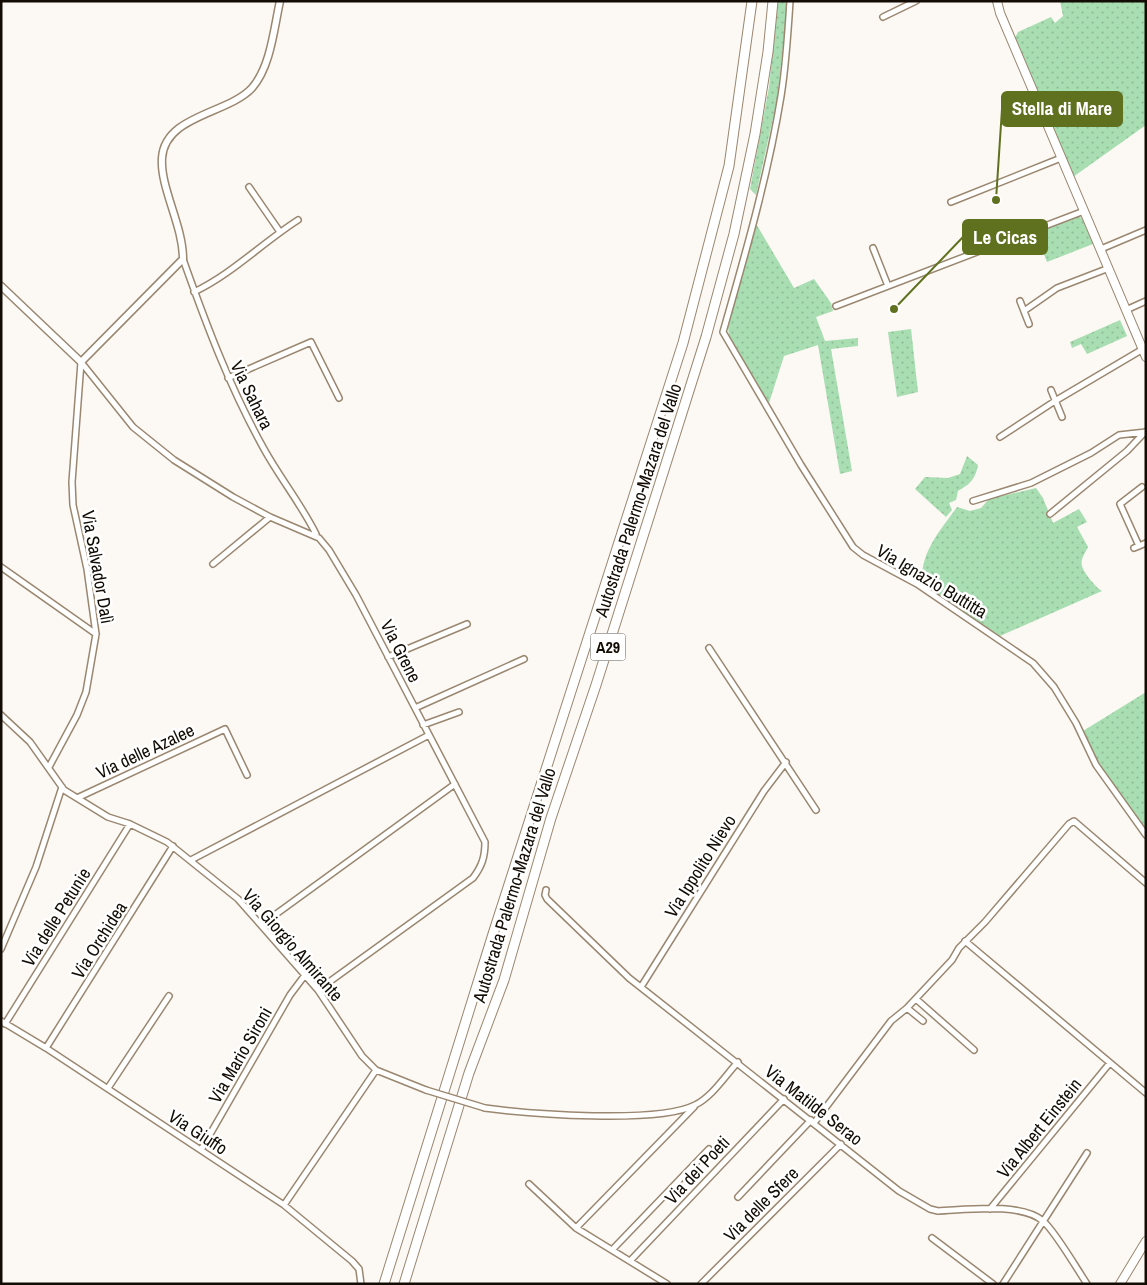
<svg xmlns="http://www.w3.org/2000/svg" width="1147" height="1285" viewBox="0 0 1147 1285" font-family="'Archivo Narrow',sans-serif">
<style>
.grass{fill:url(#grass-dots)}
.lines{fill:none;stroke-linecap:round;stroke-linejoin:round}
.minor-casing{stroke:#9a8770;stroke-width:8}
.tertiary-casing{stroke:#9a8770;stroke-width:9}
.secondary-casing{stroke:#9a8770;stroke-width:10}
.motorway-casing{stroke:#9a8770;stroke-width:11}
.minor{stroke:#fff;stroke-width:5}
.tertiary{stroke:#fff;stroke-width:6}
.secondary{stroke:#fff;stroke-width:8}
.motorway{stroke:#fff;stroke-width:9}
.minor-bridge-casing{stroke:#9a8770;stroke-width:8;stroke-linecap:butt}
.minor-bridge{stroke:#fff;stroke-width:5}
.labels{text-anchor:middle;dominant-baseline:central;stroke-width:5;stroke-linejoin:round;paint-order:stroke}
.shield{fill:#fff;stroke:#59554f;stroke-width:1}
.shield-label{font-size:16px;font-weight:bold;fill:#120c04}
.street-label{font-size:18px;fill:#120c04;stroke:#fff}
.leader{fill:none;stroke:#5f711f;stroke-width:2}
.callout-dot{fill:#5f711f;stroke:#fff;stroke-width:2}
.callout{fill:#5f711f;stroke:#5f711f;stroke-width:2}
.callout-label{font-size:19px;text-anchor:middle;font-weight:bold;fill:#fff}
</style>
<defs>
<pattern id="grass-dots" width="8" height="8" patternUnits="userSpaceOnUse" patternTransform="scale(1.25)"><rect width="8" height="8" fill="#a8deb2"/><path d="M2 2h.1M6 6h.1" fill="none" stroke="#90bd97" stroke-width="1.8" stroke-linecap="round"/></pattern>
</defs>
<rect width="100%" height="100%" fill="#fcf8f3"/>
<path class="grass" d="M778,1h10l-11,99 -21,95 -6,-6 19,-102z
M1060,1h86v124l-73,52 -58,-139 3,-6 33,-15 4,6 8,-7z
M1077,216l5,2 11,26 -46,18 -12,-30z
M755,222l39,66 20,-9 17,24 2,8 -17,6 9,24 33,-3v8l-27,3 21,122 -12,3 -22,-129 -34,11 -15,47c-17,-25 -46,-54 -40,-85z
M1120,320l7,16 -40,18 -6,-10 -9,4 -2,-6z
M911,329l7,63 -21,5 -9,-65z
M967,456l11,9c-3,15 -8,19 -20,26l-2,9 -7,3 3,7 -6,7 -31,-28 10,-12 23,1 12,-4z
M1036,488l7,10 10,25 26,-14 8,13 -10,5 11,20c-3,6 -8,13 -6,19 2,7 14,22 20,25l-102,45 -78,-52c-2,-32 18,-53 35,-77l13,4 11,-3 8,-9z
M1146,692v135l-6,-2 -37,-54 -20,-40z"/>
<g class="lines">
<g class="minor-casing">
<path id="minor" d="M790,1c-2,32 -4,64 -9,95 -13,80 -36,159 -58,236l78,133 52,82 10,8 54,29 116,79 21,24 22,36 20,42 50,70
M883,17l33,-16
M249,187l31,45
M951,202l110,-44
M873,248l15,38
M1101,249l45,-19
M183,259c23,65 47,129 81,190 16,29 37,55 52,85
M194,292c38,-18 68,-49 104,-72
M1020,301l9,23
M836,306l248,-95
M1126,310l20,-9
M1024,311l33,-23 52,-20
M81,362l52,65 41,33 59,37 37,20 49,21 10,12 27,45 129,247c0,15 -3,24 -12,36l-155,112
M228,378l83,-36 28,56
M1051,390l11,27
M1000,437l55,-36 88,-52
M973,501l58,-18 60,-30 28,-18 27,-3
M1050,514l77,-63 18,-19
M1139,546l-19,-42 22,-17
M1134,548l12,-5
M213,564l57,-47
M1,567l95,67
M709,648l107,162
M388,657l79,-33
M415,708l109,-49
M1,715l29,27 34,48 44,27 22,7 37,18 71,57 80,91 44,66 14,14 50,20
M423,725l36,-13
M49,767l28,-52 9,-23 10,-58 -9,-65 -14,-64 -1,-23 9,-120
M77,798l148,-69 22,46
M191,860l238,-125
M546,890l-1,5 2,4 82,79 270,213 31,18 8,2c27,-1 83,-9 105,10 12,10 34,48 44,63
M261,925l194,-141
M965,941l181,152
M1,949l35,-82 26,-80
M641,987l123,-196 22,-29
M916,999l58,51
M907,1008l16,13
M1,1021l45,27 238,157 68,56 7,8 2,15
M5,1024l125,-200
M46,1048l127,-202
M108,1088l61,-92
M485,1108c44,6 173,16 210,-3 17,-8 30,-29 43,-43
M814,1123l77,-102 16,-13 45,-48 7,-12 26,-26 84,-98 5,-3 72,62
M201,1150l89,-155 15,-20
M529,1184l47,44 91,56
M738,1197l73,-77
M284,1205l92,-135
M990,1209l119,-145
M576,1228l118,-121
M932,1238l61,46
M612,1250l97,-101
M630,1261l154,-162
M701,1284l140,-140
M1003,1284l84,-131"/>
</g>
<g class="tertiary-casing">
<path id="tertiary" d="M1,286l80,76 102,-103c0,-34 -23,-71 -21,-101 3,-43 66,-44 90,-70 19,-22 22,-60 28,-87"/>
</g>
<g class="secondary-casing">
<path id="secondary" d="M997,1l3,12 146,344
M1120,1284l26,-43"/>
</g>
<g class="motorway-casing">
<path id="motorway" d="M384,1284l109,-350 190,-591 46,-177 23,-165
M404,1284l65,-211 35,-93 47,-162 45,-133 110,-348 28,-103 21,-100 13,-82 5,-51"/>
</g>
<use href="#minor" class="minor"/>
<use href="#tertiary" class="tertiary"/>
<use href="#secondary" class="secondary"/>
<use href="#motorway" class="motorway"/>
<g class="minor-bridge-casing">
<path id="minor-bridge" d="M426,1090l59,18"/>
</g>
<use href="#minor-bridge" class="minor-bridge"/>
</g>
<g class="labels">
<rect class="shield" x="590.5" y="633.5" width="35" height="27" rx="4"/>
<g class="shield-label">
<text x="608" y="647">A29</text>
</g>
<g class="street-label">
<text transform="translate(252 395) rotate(64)">Via Sahara</text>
<text transform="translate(638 500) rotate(-72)">Autostrada Palermo-Mazara del Vallo</text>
<text transform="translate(98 567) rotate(80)">Via Salvador Dalì</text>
<text transform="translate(932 581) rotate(31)">Via Ignazio Buttitta</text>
<text transform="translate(401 651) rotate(63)">Via Grene</text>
<text transform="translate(145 751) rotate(-25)">Via delle Azalee</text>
<text transform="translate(700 866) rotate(-58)">Via Ippolito Nievo</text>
<text transform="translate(514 885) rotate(-73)">Autostrada Palermo-Mazara del Vallo</text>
<text transform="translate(56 917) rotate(-58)">Via delle Petunie</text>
<text transform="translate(99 940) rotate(-58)">Via Orchidea</text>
<text transform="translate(293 945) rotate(49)">Via Giorgio Almirante</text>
<text transform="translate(240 1055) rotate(-60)">Via Mario Sironi</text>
<text transform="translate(814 1105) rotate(38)">Via Matilde Serao</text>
<text transform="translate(1039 1128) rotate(-51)">Via Albert Einstein</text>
<text transform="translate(198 1132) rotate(33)">Via Giuffo</text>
<text transform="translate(697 1170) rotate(-47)">Via dei Poeti</text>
<text transform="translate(761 1204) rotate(-45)">Via delle Sfere</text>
</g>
</g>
<path class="leader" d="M996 200L1002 109M894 309L963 237"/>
<g class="callout-dot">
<circle cx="996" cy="200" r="5"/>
<circle cx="894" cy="309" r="5"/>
</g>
<g class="callout">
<rect x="1002" y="92" width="120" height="34" rx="5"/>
<rect x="963" y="220" width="84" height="34" rx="5"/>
</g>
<g class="callout-label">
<text x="1062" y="115">Stella di Mare</text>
<text x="1005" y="244">Le Cicas</text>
</g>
<rect width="1147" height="1285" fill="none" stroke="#120c04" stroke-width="5"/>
</svg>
